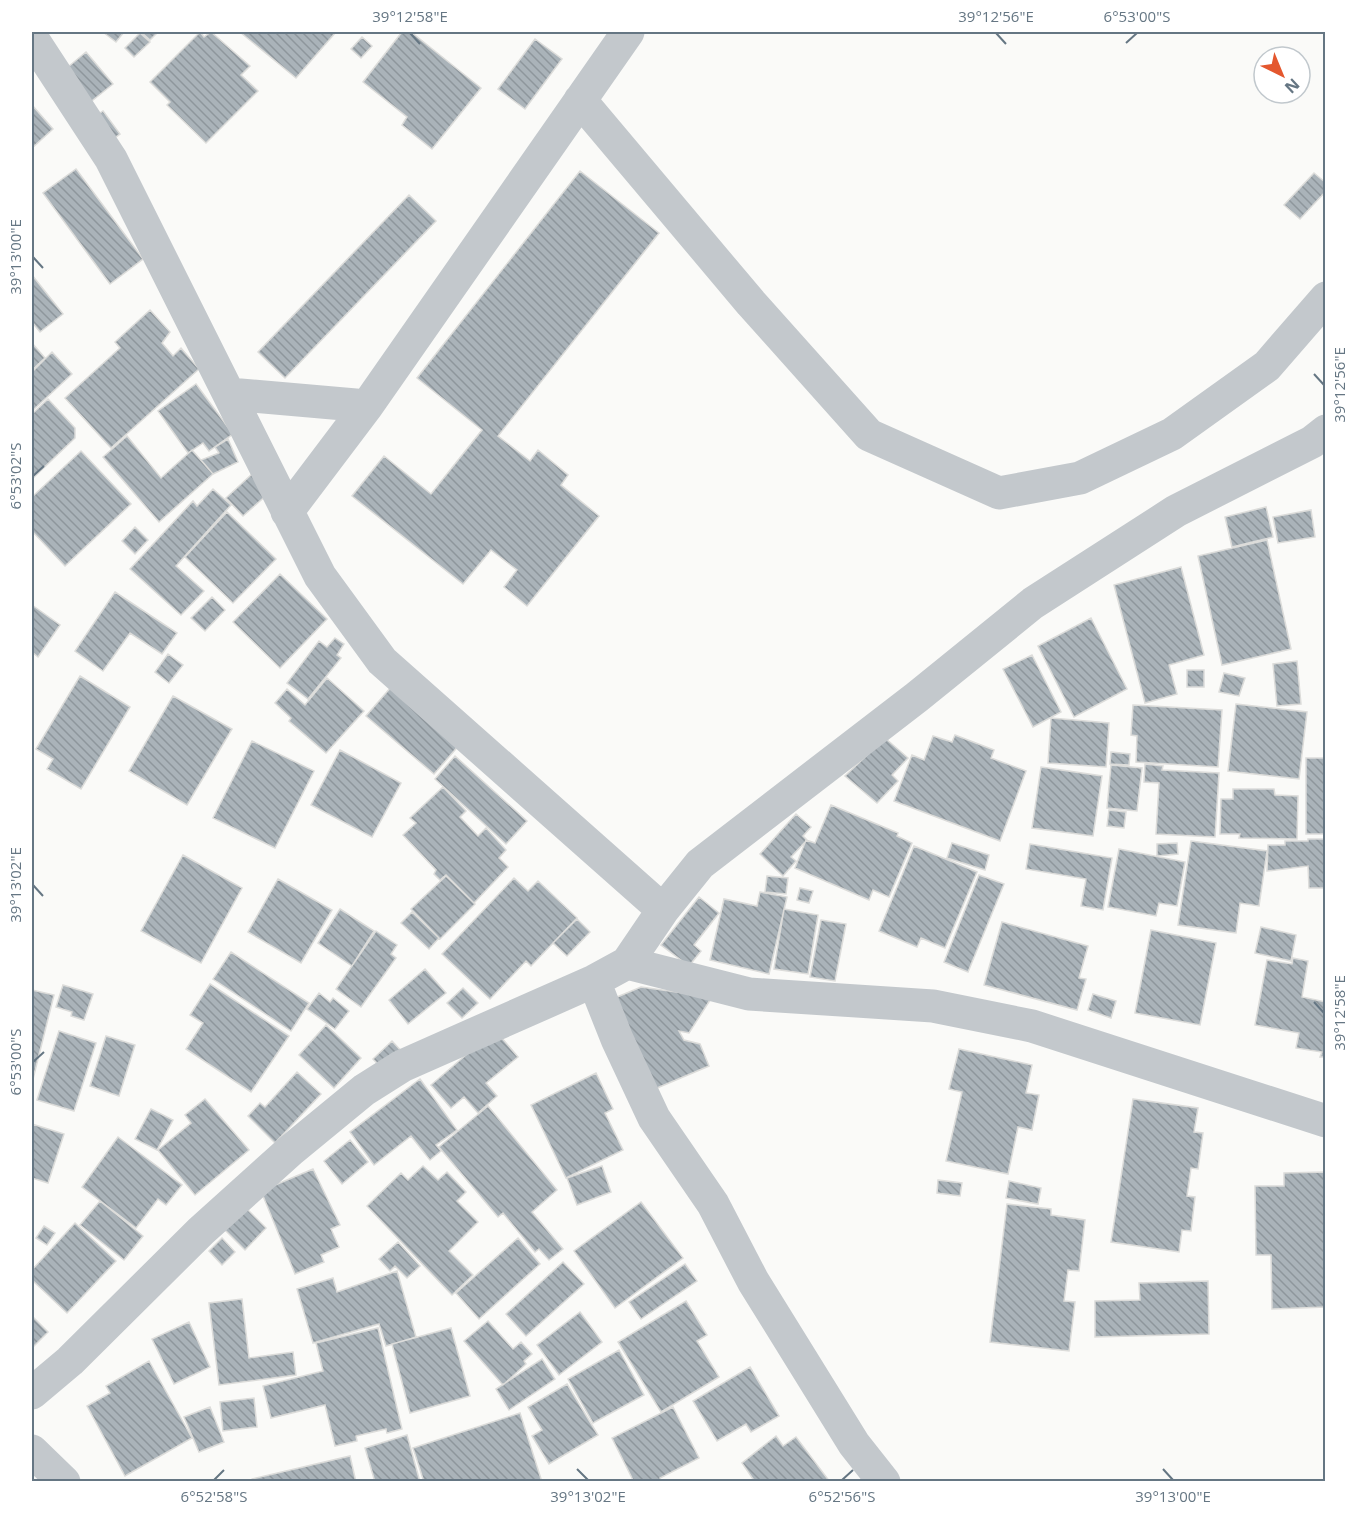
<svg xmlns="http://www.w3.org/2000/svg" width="1357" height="1513" viewBox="0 0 1357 1513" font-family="'Open Sans',sans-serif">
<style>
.building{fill:url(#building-back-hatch);stroke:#dcdcda;stroke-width:1.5}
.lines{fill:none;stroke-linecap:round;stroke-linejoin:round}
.minor{stroke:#c3c8cc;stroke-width:33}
.ticks{fill:none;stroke:#657683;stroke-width:2}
.neatline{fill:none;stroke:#657683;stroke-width:2}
.ticks-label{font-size:15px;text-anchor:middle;fill:#657683}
</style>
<defs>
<pattern id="building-back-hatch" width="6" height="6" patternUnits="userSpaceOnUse" patternTransform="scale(1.5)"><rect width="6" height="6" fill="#aab3b9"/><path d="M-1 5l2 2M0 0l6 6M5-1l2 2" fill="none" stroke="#8e969c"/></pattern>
</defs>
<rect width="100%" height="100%" fill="#fafaf8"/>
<path class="building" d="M103,32h21l-8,10z
M141,32h17l-8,8z
M200,32l4,5 7,-5 39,34 -9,9 17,16 -52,52 -39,-38 3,-3 -20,-20z
M240,32h96l-40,46z
M402,32h9l70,56 -49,61 -30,-24 5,-8 -44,-35z
M140,33l10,9 -16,15 -9,-9z
M362,37l10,9 -11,12 -10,-9z
M535,39l27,20 -37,50 -27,-20z
M86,52l27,32 -25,20 -26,-32z
M32,105l21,24 -21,19z
M103,111l17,23 -15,11 -17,-24z
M76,169l67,90 -33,25 -67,-91z
M580,171l79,62 -161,203 32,25 8,-11 30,25 -7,10 38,31 -72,90 -23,-19 13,-17 -26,-20 -28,34 -111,-88 32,-40 47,38 51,-64 -65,-52z
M1314,173l12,10v8l-26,28 -16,-14z
M409,195l27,26 -151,157 -27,-26z
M32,275l31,39 -23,18 -8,-10z
M150,310l20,22 -8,11 11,13 8,-8 18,21 -88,79 -46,-50 55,-50 -5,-6z
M32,343l13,15 -13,12z
M52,352l20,22 -40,37v-39z
M196,384l37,50 -24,17 -6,-8 -15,10 -30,-42z
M48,399l27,29v10l-43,41v-65z
M127,436l34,42 31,-28 21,24 -54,48 -56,-65z
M228,439l10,23 -25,12 -12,-14 18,-7 -4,-6z
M81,451l50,53 -66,62 -33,-35v-34z
M252,474l17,19 -26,23 -17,-18z
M213,489l18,16 -55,61 28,25 -23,24 -51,-46 63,-68 4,5z
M1266,507l7,30 -41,10 -7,-30z
M1311,510l4,27 -37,6 -5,-26z
M227,512l49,47 -43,44 -48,-46z
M135,527l13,13 -13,14 -13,-13z
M1267,540l24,109 -69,16 -24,-109z
M1181,567l23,88 -35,10 8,29 -32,9 -31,-118z
M280,574l47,45 -47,49 -47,-46z
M115,592l62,41 -15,21 -32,-21 -27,38 -28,-20z
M212,597l13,13 -20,21 -14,-13z
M32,605l28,20 -22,32 -6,-5z
M1091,618l36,71 -53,28 -36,-71z
M335,638l9,6 -7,11 4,3 -33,41 -21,-16 32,-42 8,6z
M168,654l15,11 -14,18 -14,-11z
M1032,655l29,57 -28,15 -30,-58z
M1297,661l4,43 -24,2 -4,-42z
M1187,670h17v17h-17z
M1224,673l21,5 -6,18 -20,-4z
M80,676l50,31 -49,82 -34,-20 6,-10 -17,-10z
M327,678l37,33 -38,42 -37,-32 2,-3 -16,-15 12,-14 18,16z
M392,686l69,57 -27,31 -68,-58z
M173,696l59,33 -45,76 -58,-34z
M1236,704l71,8 -8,67 -71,-8z
M1133,705l89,5 -4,57 -82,-5 1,-26 -6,-1z
M1051,718l58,5 -3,44 -58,-4z
M955,735l39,15 -3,8 35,13 -26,70 -106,-40 18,-46 12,5 9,-24 19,6z
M885,738l23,20 -16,17 6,6 -21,22 -32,-27z
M252,741l62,30 -39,77 -62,-30z
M340,750l61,33 -29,54 -61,-32z
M1111,752l19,2 -1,11 -19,-1z
M455,756l72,65 -21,23 -71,-65z
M1306,758h20v76h-20z
M1145,764l18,2 -1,4 57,3 -4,64 -59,-3 3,-51 -15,-1z
M1111,765l31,3 -5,43 -30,-3z
M1041,767l61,9 -9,60 -61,-8z
M443,787l23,24 -6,6 18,19 8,-8 20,22 -7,8 9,9 -34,36 -28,-28 -6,5 -6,-6 2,-4 -33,-35 13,-12 -6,-5z
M1233,789h41l1,6 23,1 -1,43 -58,-1 1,-4h-20l1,-35h12z
M831,805l67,28 -1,3 15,7 -23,54 -16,-7 -4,10 -74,-32 11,-28 9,3z
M1109,810l17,2 -2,16 -17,-2z
M796,814l15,13 -8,9 4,4 -16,17 5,4 -13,15 -23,-22z
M1308,839h18v49h-17l-1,-22 -41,5 1,-26h17v-4h23z
M1191,841l76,10 -8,55 -19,-3 -4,30 -58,-8z
M952,843l37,12 -4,15 -38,-12z
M1177,843l1,11 -21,2v-12z
M1030,844l82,14 -9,52 -22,-4 5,-27 -60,-10z
M914,846l63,26 -32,76 -24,-10 -4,9 -38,-16z
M1119,849l66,13 -8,44 -18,-3 -3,13 -48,-9z
M183,855l59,33 -41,75 -60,-32z
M979,875l25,9 -36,88 -24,-10z
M446,876l29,28 -35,35 -29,-30z
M767,876l21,2 -2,16 -21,-2z
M514,878l14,13 10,-10 39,37 -46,48 -5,-5 -36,38 -48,-45z
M278,879l54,31 -31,53 -53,-31z
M800,888l13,3 -4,12 -12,-3z
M760,892l27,5 -18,77 -59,-14 14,-61 33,7z
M699,897l20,16 -25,32 7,6 -12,15 -28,-21z
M340,909l34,22 -22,35 -34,-23z
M784,909l34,6 -10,59 -34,-5z
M412,912l27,26 -10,11 -28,-26z
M577,919l13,13 -23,24 -14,-13z
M821,920l25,4 -11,57 -25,-4z
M1002,922l86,24 -9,32 7,1 -9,31 -93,-25z
M1261,927l35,8 -5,26 -36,-8z
M1151,930l65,13 -16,82 -65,-12z
M376,931l21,14 -6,9 5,4 -35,49 -25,-18z
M231,952l78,51 -18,28 -78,-52z
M1293,958l15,3 -6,36 24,5v55h-6l2,-5 -26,-4 3,-15 -44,-8 12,-65 25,4z
M425,969l21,24 -38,31 -19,-24z
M210,984l79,52 -38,56 -65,-43 17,-26 -13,-8z
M63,985l30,9 -9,26 -13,-4 1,-4 -16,-5z
M641,987l71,10 -23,36 -10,-2 5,9 16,4 9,22 -59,25 -40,-91z
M463,988l15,15 -16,15 -15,-15z
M32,990l22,5 -22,88z
M319,993l11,9 3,-4 16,13 -14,18 -28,-20z
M1093,994l23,7 -5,17 -23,-8z
M326,1025l35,33 -27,30 -35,-33z
M495,1030l23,27 -32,26 11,13 -19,17 -14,-16 -13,11 -20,-23z
M59,1031l37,12 -22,68 -37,-11z
M106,1036l29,9 -16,51 -29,-10z
M392,1041l12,13 -19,18 -12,-13z
M959,1049l73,16 -6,28 13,2 -7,35 -14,-3 -10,47 -62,-13 16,-69 -13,-3z
M297,1072l24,22 -46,49 -27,-27 12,-13 5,4z
M596,1073l17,36 -8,4 18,37 -57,28 -35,-73z
M420,1079l37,51 -21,15 5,6 -11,9 -19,-24 -37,29 -24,-33z
M205,1099l44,51 -54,45 -37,-45 33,-27 -6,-8z
M1133,1099l65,9 -4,24 9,1 -5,36 -7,-1 -4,28 8,1 -4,34 -9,-1 -3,22 -68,-10z
M488,1106l69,84 -25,22 31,37 -14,11 -10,-11 -4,3 -32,-39 -5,4 -59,-70z
M151,1109l22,11 -16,30 -22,-11z
M32,1124l32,10 -16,49 -16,-5z
M118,1137l64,48 -16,20 -8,-6 -22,29 -54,-41z
M350,1140l18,22 -26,22 -18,-23z
M423,1166l15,14 9,-8 19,20 -9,9 21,21 -29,29 24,24 -21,20 -85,-89 34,-33 7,7z
M602,1166l9,26 -34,13 -10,-27z
M313,1169l27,56 -9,4 8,18 -18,8 3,7 -29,12 -34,-83z
M1326,1172v135l-54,2 -1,-54h-15l-1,-69h29v-13z
M938,1180l24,3 -2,13 -23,-3z
M1009,1181l32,7 -3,16 -32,-6z
M100,1201l43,35 -19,24 -44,-35z
M641,1202l42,56 -68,50 -41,-57z
M1007,1204l44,5v6l34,5 -6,51 -11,-1 -4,31 11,1 -6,49 -79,-9z
M247,1209l19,19 -21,22 -20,-20z
M75,1223l41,38 -49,52 -35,-33v-10z
M44,1226l11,7 -8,12 -11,-7z
M222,1238l13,14 -13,13 -13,-14z
M518,1238l22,26 -61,55 -23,-26z
M398,1242l22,24 -13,12 -12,-12 -5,5 -11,-12z
M563,1262l21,22 -58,52 -20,-22z
M685,1264l12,17 -56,38 -12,-17z
M397,1271l19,66 -30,9 -7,-22 -66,19 -16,-54 36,-11 4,14z
M1208,1281l1,53 -114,3v-36l45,-1 -1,-17z
M242,1299l7,59 44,-6 3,23 -77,10 -10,-82z
M686,1301l21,34 -10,6 22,36 -58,35 -43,-70z
M580,1312l22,30 -43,33 -22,-30z
M32,1316l16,16 -16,16z
M488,1321l25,28 8,-7 11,12 -8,7 2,3 -23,21 -39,-44z
M189,1322l21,45 -36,17 -22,-45z
M378,1328l24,101 -15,4 -1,-4 -30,7 1,5 -22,5 -10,-41 -54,13 -8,-32 60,-15 -7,-28z
M451,1328l19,68 -60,17 -18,-69z
M619,1350l25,45 -51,28 -25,-44z
M542,1359l13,20 -46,31 -13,-21z
M149,1361l43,77 -67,38 -38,-70 23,-13 -4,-7z
M750,1367l29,49 -28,16 -5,-8 -29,17 -24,-40z
M567,1384l31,51 -49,29 -17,-28 10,-6 -14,-23z
M254,1398l3,29 -34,4 -3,-29z
M210,1407l14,35 -25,10 -15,-35z
M673,1407l26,51 -39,20 2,4h-28l-22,-44z
M520,1413l22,69h-118l-11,-34z
M407,1435l13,47h-45l-10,-34z
M776,1436l7,10 13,-9 34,45h-75l-13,-19z
M350,1456l6,26h-104v-3z"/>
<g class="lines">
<path class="minor" d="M32,38l79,121 209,417 62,85 281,249
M580,100l171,203 118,132 130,58 81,-15 92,-44 95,-68 59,-68
M229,394l138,12
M287,512l80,-106 261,-374
M627,963l122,31 184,12 99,20 294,95
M594,981l23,58 37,79 59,86 40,77 101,163 30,38
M32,1393l38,-32 131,-130 90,-81 73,-60 38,-24 192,-85 33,-18 36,-53 37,-46 217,-167 116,-94 143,-92 136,-69 14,-11
M32,1451l32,31"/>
</g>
<path class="ticks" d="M410,33l10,11M996,33l10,11M1126,43l11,-10M33,257l10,11M1314,374l10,11M33,476l11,-10M33,885l10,11M1314,1002l10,11M33,1062l11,-10M577,1469l11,11M1163,1469l10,11M214,1480l10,-10M842,1480l11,-10"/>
<rect width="1357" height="1513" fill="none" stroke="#ffffff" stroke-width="66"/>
<g transform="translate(1282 75) rotate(137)"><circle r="28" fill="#ffffff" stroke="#c1c8cd" stroke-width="1.5"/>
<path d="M0-4.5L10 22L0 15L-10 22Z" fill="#e4572e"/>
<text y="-9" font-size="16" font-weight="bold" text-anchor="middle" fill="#657683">N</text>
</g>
<rect x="33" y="33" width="1291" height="1447" class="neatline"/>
<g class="ticks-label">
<text x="410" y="22">39°12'58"E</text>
<text x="996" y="22">39°12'56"E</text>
<text x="1137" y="22">6°53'00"S</text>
<text transform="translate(16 257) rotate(-90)" y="5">39°13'00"E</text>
<text transform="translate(1340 385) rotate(-90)" y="5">39°12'56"E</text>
<text transform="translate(16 476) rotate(-90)" y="5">6°53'02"S</text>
<text transform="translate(16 885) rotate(-90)" y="5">39°13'02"E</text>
<text transform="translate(1340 1013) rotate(-90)" y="5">39°12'58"E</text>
<text transform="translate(16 1062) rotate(-90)" y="5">6°53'00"S</text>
<text x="214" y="1502">6°52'58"S</text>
<text x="588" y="1502">39°13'02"E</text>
<text x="842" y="1502">6°52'56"S</text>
<text x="1173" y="1502">39°13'00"E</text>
</g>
</svg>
